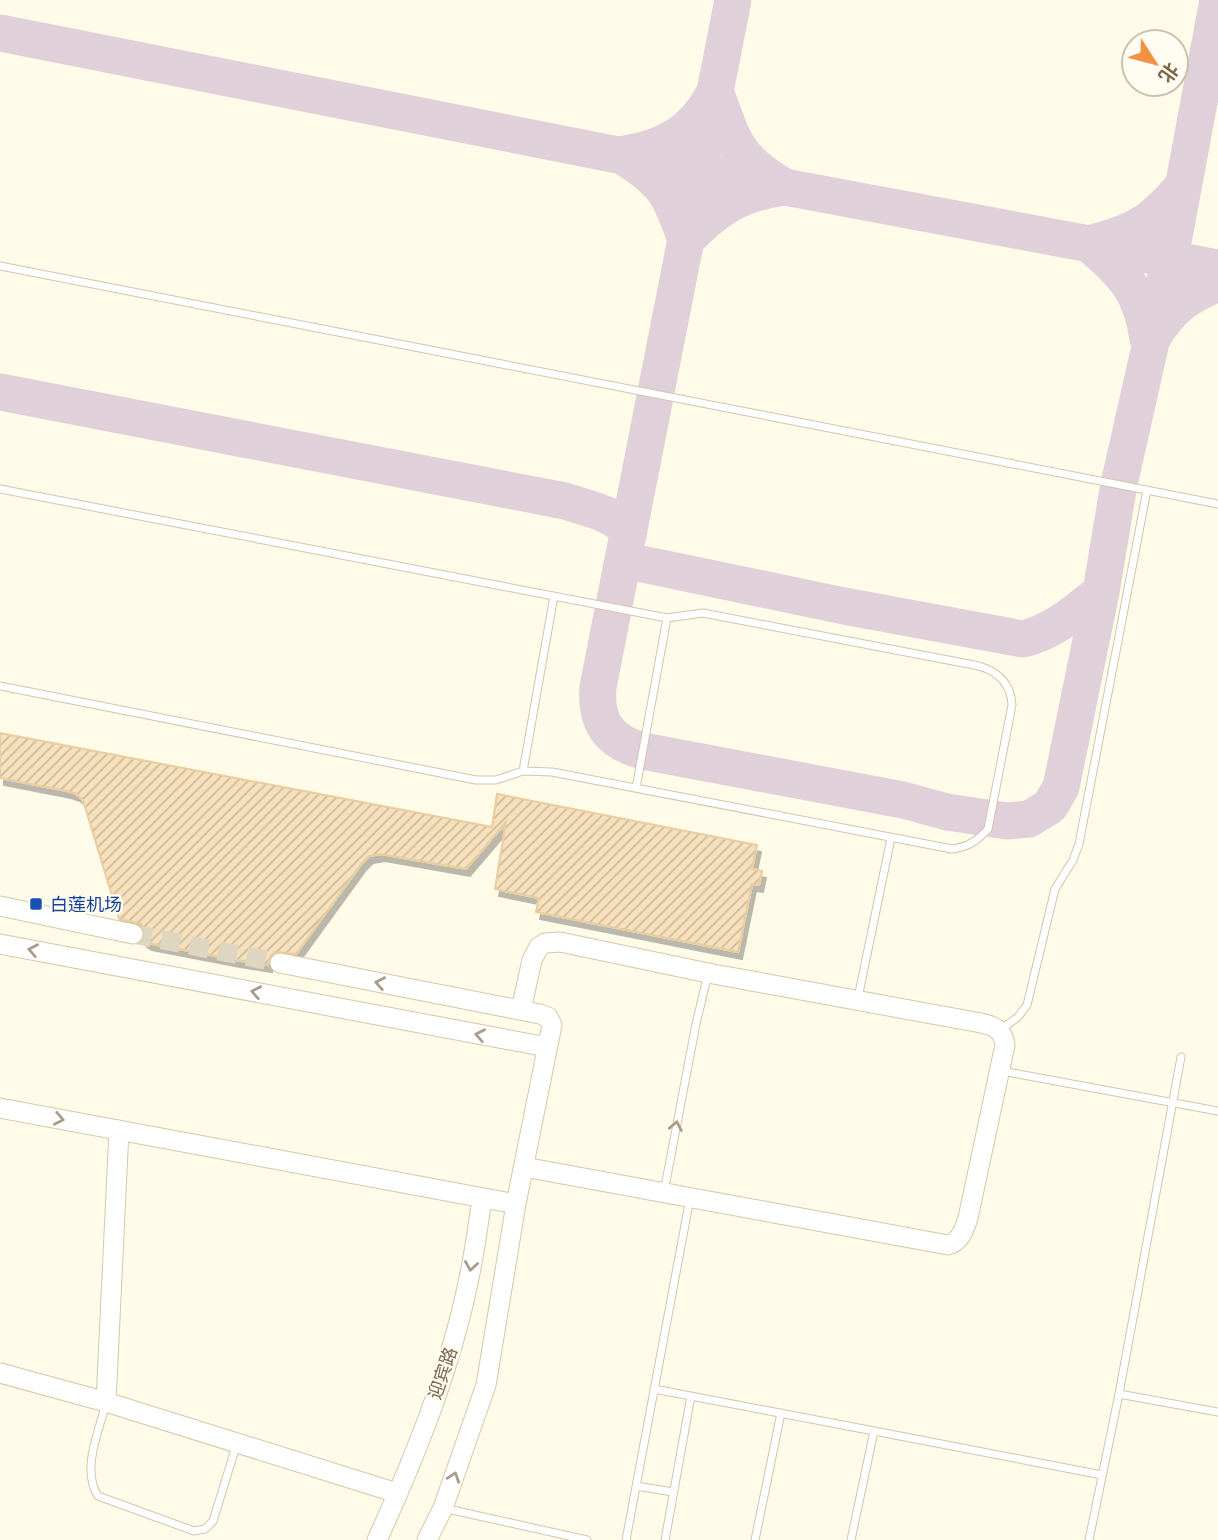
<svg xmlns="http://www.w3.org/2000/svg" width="1218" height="1540" viewBox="0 0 1218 1540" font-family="'Golos Text','Noto Sans SC',sans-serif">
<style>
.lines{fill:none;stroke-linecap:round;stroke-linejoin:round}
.taxiway{stroke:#e0d0da;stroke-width:37}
.building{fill:url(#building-hatch);stroke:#ebcc9c;stroke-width:2;filter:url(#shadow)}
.secondary-tunnel{stroke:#ded6c1;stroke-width:19;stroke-dasharray:19 10;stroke-linecap:butt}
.lane-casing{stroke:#d3c5ac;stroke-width:9}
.secondary-casing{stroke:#d6c7a9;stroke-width:21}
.lane{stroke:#fff;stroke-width:7}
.secondary{stroke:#fff;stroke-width:19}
.oneway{stroke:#aa9c89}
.transit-dot{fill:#1a4fb4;stroke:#fffdf1;stroke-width:2.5}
.labels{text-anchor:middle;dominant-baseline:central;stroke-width:5;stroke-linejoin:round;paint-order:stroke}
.transit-label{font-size:18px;fill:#164399;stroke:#fffdf1;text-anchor:start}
.street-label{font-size:18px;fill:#7c6649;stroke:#fffdf1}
</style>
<defs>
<pattern id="building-hatch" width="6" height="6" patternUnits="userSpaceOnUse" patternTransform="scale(1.75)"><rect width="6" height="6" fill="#f7e1bd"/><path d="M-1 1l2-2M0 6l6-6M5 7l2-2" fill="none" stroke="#cdba9c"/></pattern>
<filter id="shadow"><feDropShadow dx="4" dy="7" stdDeviation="0" flood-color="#0004"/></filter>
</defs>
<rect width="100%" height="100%" fill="#fefbe9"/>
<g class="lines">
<path class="taxiway" d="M733,0l-135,687c-3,35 11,55 45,64l260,49 44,12 60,9 22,-2 10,-6 11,-7 11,-19 40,-195
M0,33l699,138 519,97
M624,154c39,-5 69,-22 88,-57
M627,159c39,25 44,38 59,81 31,-32 53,-47 99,-53 -50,-29 -51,-45 -70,-96
M1153,337c18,-30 33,-40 65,-54
M1148,339c-6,-46 -23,-65 -59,-95 47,-12 62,-21 94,-58
M0,392l565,109c24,8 47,11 64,31
M623,560l221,46 179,33c30,-7 54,-28 78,-47l18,-108 51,-226 48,-258"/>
</g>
<path class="building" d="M0,733l492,94 5,-33 260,51 -5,24 10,2 -3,14 -7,-1 -14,68 -202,-40 3,-14 -44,-9 11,-67 -40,47 -85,-15 -12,2 -7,7 -66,91 -21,-2 -5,4 -2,9 -32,-5 -88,-17 -5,-3 2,-9 -4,-7 -22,-5 -36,-119 -7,-6 -9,-3 -67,-13z"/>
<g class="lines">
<path class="secondary-tunnel" d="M133,934l147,29"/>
<g class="lane-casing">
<path id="lane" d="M0,266l1218,238
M0,489l667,129 36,-5 276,53c20,6 32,18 33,39l-24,124c-11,12 -20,18 -36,20l-400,-77 -29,-1 -27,9h-20l-476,-94
M523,771l31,-175
M636,788l31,-170
M858,998l33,-160
M1000,1030l18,-13 9,-12 28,-116 18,-29 6,-16 68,-354
M1002,1071l216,40
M664,1192l32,-168 12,-50
M654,1389l220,42
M1119,1394l99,18
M106,1403c-7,29 -25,66 -8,93l96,35 11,-2 8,-8 24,-78
M636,1486l37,6
M443,1508l144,32
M626,1540l64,-342
M665,1540l26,-144
M755,1540l26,-127
M851,1540l23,-109 228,44
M1089,1540l30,-146 62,-337"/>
</g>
<g class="secondary-casing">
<path id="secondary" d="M0,906l133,28
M0,944l547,103
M280,963l260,51 8,3 4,8 -36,179 -30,181 -43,123 -16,32
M521,1010l11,-50 7,-13 6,-4 15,-1 148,31 273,50c14,3 22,7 24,22l-37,173c-4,12 -7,23 -20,27l-424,-78
M0,1108l516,96
M0,1373l106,29 291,91
M106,1402l13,-272
M377,1540c38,-83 74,-172 92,-262 6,-27 9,-53 13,-80"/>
</g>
<use href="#lane" class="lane"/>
<use href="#secondary" class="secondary"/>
</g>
<defs><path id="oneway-chevron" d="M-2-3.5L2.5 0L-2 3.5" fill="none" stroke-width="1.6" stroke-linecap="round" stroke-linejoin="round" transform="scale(1.75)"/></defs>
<g class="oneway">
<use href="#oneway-chevron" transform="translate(33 950) rotate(-169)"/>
<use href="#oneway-chevron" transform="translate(380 983) rotate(-169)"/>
<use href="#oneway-chevron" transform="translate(256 992) rotate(-169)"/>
<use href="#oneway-chevron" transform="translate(480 1035) rotate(-169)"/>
<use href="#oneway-chevron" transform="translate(59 1119) rotate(11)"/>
<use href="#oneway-chevron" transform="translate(676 1126) rotate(-79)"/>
<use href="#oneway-chevron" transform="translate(471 1266) rotate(99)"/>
<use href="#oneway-chevron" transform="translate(454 1477) rotate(-71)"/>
</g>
<rect class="transit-dot" x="29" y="897" width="14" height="14" rx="3.5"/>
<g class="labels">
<g class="transit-label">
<text x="50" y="904">白莲机场</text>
</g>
<g class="street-label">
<text transform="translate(442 1373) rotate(-71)">迎宾路</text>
</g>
</g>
<g transform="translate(1155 63) rotate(126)"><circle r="33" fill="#fffdf1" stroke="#cbc1ae" stroke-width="2"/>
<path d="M0-5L12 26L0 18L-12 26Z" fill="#f39143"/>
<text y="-10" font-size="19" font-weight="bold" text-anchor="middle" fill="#7c6649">北</text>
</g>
</svg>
